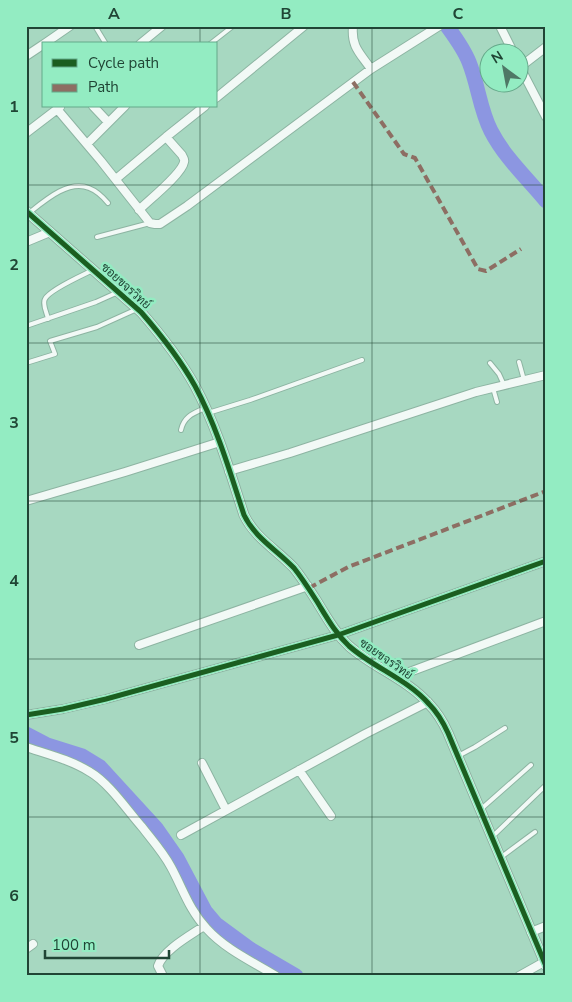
<svg xmlns="http://www.w3.org/2000/svg" width="572" height="1002" viewBox="0 0 572 1002" font-family="'Nunito Sans',Sarabun,sans-serif">
<style>
.lines{fill:none;stroke-linecap:round;stroke-linejoin:round}
.canal{stroke:#8c96e1;stroke-width:9}
.river{stroke:#8c96e1;stroke-width:15}
.service-casing{stroke:#8db4a2;stroke-width:6}
.minor-casing{stroke:#8db4a2;stroke-width:10}
.tertiary-casing{stroke:#8db4a2;stroke-width:11}
.service{stroke:#f2f9f6;stroke-width:4}
.minor{stroke:#f2f9f6;stroke-width:8}
.tertiary{stroke:#f2f9f6;stroke-width:9}
.quiet{stroke:#8d6e63;stroke-width:4;stroke-dasharray:8 4;stroke-linecap:butt}
.cycleway-casing{stroke:#93ecc2;stroke-width:8}
.cycleway{stroke:#1b5e20;stroke-width:5}
.grid{fill:none;stroke:#204535;stroke-width:1;stroke-opacity:0.55}
.labels{text-anchor:middle;dominant-baseline:central;stroke-width:5;stroke-linejoin:round;paint-order:stroke}
.street-label{font-size:12px;fill:#204535;stroke:#93ecc2}
.neatline{fill:none;stroke:#204535;stroke-width:2}
.grid-label{font-size:16px;text-anchor:middle;font-weight:bold;fill:#204535}
</style>
<rect width="100%" height="100%" fill="#a7d8c1"/>
<g class="lines">
<path class="canal" d="M542,196l4,-5"/>
<path class="river" d="M447,26c8,11 17,23 22,36 9,22 11,48 22,69 14,27 36,47 55,70
M26,734l21,11 35,11 18,11 56,61 21,30 28,53 11,13 34,25 46,27"/>
<g class="service-casing">
<path id="service" d="M95,26l11,18
M210,44l23,-18
M29,213c15,-12 40,-34 60,-25 8,3 14,9 19,15
M97,237l53,-14
M48,319c-1,-6 -6,-15 -3,-20 4,-9 38,-24 48,-29
M26,326l70,-24 20,-9
M519,362l5,18
M26,363l29,-9 -5,-13 47,-14 40,-18
M490,363l9,11 5,11
M493,388l4,14
M208,413l42,-13 112,-40
M181,430c3,-14 13,-17 24,-22
M458,756l17,-9 30,-19
M480,810l51,-45
M493,836l53,-51
M500,858l35,-26"/>
</g>
<g class="minor-casing">
<path id="minor" d="M353,26c-2,21 7,27 18,43
M500,26l13,26
M44,44l26,-18
M140,44l22,-18
M26,56l18,-12
M520,67l26,50
M520,67l26,-20
M216,98l88,-72
M93,106l15,16
M57,109l44,52 49,62 5,1h5l27,-18 184,-137 68,-43
M26,133l34,-26
M87,144l38,-38
M116,179l50,-42 39,-31
M139,210c10,-10 43,-36 45,-48 1,-3 -1,-4 -2,-7l-16,-18
M26,242l24,-10
M229,471l61,-18 186,-61 70,-17
M26,501l99,-29 95,-30
M139,645l169,-59
M396,677l150,-56
M26,715l37,-6 43,-10 232,-64 208,-74
M26,747c21,7 45,13 64,25 19,11 37,38 52,55 10,13 21,25 29,40 12,22 18,43 36,62 18,20 46,33 69,47
M202,763l24,47
M299,770l32,46
M181,835l184,-101 63,-32
M531,932l15,-6
M26,949l7,-5
M163,976l-5,-10c5,-16 33,-31 46,-40
M519,976l25,-14"/>
</g>
<g class="tertiary-casing">
<path id="tertiary" d="M26,211l115,101c20,23 39,47 54,74 22,41 35,86 49,129 11,23 33,35 50,53 8,10 15,21 22,32 10,16 19,33 33,46 25,22 58,33 80,58 8,8 14,18 19,29l98,233"/>
</g>
<use href="#service" class="service"/>
<use href="#minor" class="minor"/>
<use href="#tertiary" class="tertiary"/>
<path class="quiet" d="M353,82l51,72 11,4 63,111 8,2 35,-22
M309,588l39,-21 198,-76"/>
<g class="cycleway-casing">
<path id="cycleway" d="M26,211l115,101c20,23 39,47 54,74 22,41 35,86 49,129 11,23 33,35 50,53 8,10 15,21 22,32 10,16 19,33 33,46 25,22 58,33 80,58 8,8 14,18 19,29l98,233
M26,715l37,-6 43,-10 232,-64 208,-74"/>
</g>
<use href="#cycleway" class="cycleway"/>
</g>
<path class="grid" d="M200,26v18M372,26v950M200,106v870M26,185h520M26,343h520M26,501h520M26,659h520M26,817h520"/>
<g class="labels">
<g class="street-label">
<text transform="translate(126 286) rotate(42)">ซอยขจรวิทย์</text>
<text transform="translate(386 659) rotate(35)">ซอยขจรวิทย์</text>
</g>
</g>
<rect width="572" height="1002" fill="none" stroke="#93ecc2" stroke-width="55"/>
<rect x="42" y="42" width="175" height="65" fill="#93ecc2" stroke="#65a98a"/>
<rect x="52" y="59" width="25" height="8" fill="#1b5e20" stroke="#65a98a"/>
<text x="88" y="68" font-size="15" fill="#204535">Cycle path</text>
<rect x="52" y="84" width="25" height="8" fill="#8d6e63" stroke="#65a98a"/>
<text x="88" y="92" font-size="15" fill="#204535">Path</text>
<g transform="translate(504 68) rotate(328)"><circle r="24" fill="#93ecc2" stroke="#65a98a"/>
<path d="M0-4L9 19L0 12L-9 19Z" fill="#4f7866"/>
<text y="-8" font-size="14" font-weight="bold" text-anchor="middle" fill="#204535">N</text>
</g>
<path d="M45 950v8h124v-8" fill="none" stroke="#204535" stroke-width="2.5"/>
<text x="52" y="950" font-size="15" fill="#204535" stroke="#93ecc2" stroke-width="4" paint-order="stroke">100 m</text>
<rect x="28" y="28" width="516" height="946" class="neatline"/>
<g class="grid-label">
<text x="114" y="19">A</text>
<text x="286" y="19">B</text>
<text x="458" y="19">C</text>
<text x="14" y="112">1</text>
<text x="14" y="270">2</text>
<text x="14" y="428">3</text>
<text x="14" y="586">4</text>
<text x="14" y="743">5</text>
<text x="14" y="901">6</text>
</g>
</svg>
